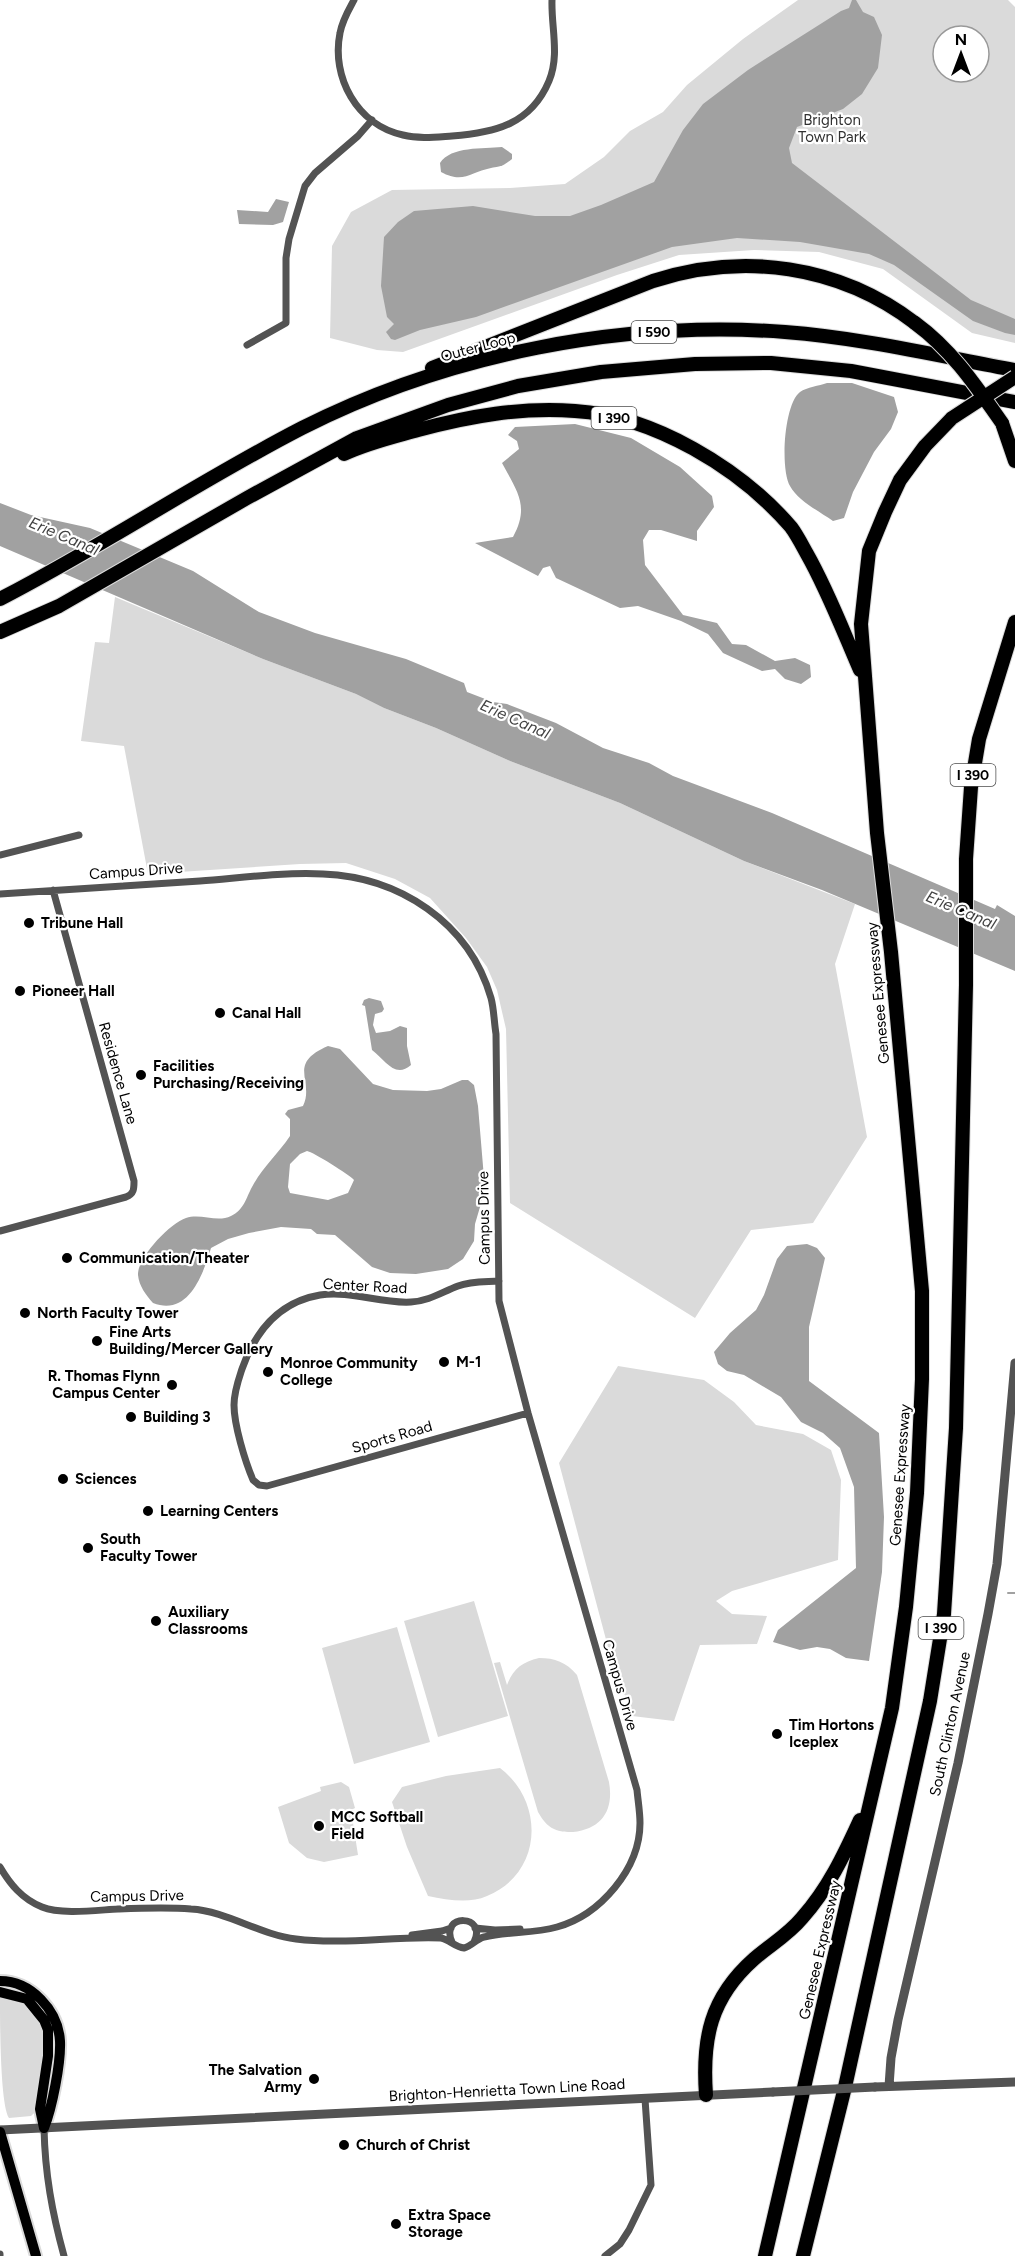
<svg xmlns="http://www.w3.org/2000/svg" width="1015" height="2256" viewBox="0 0 1015 2256" font-family="Figtree,sans-serif">
<style>
.green{fill:#dadada;fill-rule:evenodd}
.water{fill:#a1a1a1;fill-rule:evenodd}
.lines{fill:none;stroke-linecap:round;stroke-linejoin:round}
.stream{stroke:#a1a1a1;stroke-width:2}
.primary-casing{stroke:#dbdbdb;stroke-width:14}
.motorway-casing{stroke:#dbdbdb;stroke-width:16}
.minor{stroke:#535353;stroke-width:7}
.tertiary{stroke:#535353;stroke-width:9}
.primary{stroke:#000;stroke-width:10}
.motorway{stroke:#000;stroke-width:14}
.motorway-bridge-casing{stroke:#dbdbdb;stroke-width:16;stroke-linecap:butt}
.tertiary-bridge{stroke:#535353;stroke-width:9}
.motorway-bridge{stroke:#000;stroke-width:14}
.poi-dot{fill:#000;stroke:#fff;stroke-width:2}
.labels{text-anchor:middle;dominant-baseline:central;stroke-width:4.5;stroke-linejoin:round;paint-order:stroke}
.shield{fill:#fff;stroke:#4c4c4c;stroke-width:1.5}
.shield-label{font-size:14px;font-weight:bold;fill:#000}
.park-label{font-size:15px;fill:#313131;stroke:#fff}
.street-label{font-size:15px;fill:#000;stroke:#fff}
.poi-label{font-size:15px;font-weight:bold;fill:#000;stroke:#fff;text-anchor:start}
.water-label{font-size:16px;font-style:italic;fill:#424242;stroke:#fff}
</style>
<rect width="100%" height="100%" fill="#fff"/>
<path class="green" d="M798,0h210l7,7v336l-43,-10 -89,-64 -64,-17 -65,-2 -75,5 -62,20 -214,77 -26,-2 -47,-12 2,-92 19,-34 41,-22 118,-2 55,-4 39,-27 26,-26 33,-19 24,-27 56,-46zM943,36h36v36h-36z
M115,597l148,62 93,35 28,14 52,20 74,33 110,42 124,58 111,43 -20,60 32,173 -54,86 -62,7 -56,88 -185,-115 -4,-174 -9,-39 -10,-23 -21,-29 -36,-40 -35,-19 -49,-16 -46,1 -152,10 -24,-128 -43,-5 14,-99 14,1z
M618,1366l86,14 30,22 22,23 47,9 28,16 10,30 -3,80 -106,31 -16,10 16,13 35,2 -10,28 -57,1 -26,76 -42,-5 -24,-69 -49,-184z
M474,1601l34,115 -70,21 -34,-116z
M397,1627l33,115 -76,22 -32,-116z
M539,1658c16,0 27,4 38,17l32,107c5,28 -7,47 -36,50 -6,0 -13,0 -19,-3 -7,-3 -12,-10 -16,-17l-44,-149 6,-1 7,23c6,-16 15,-23 32,-27z
M500,1768c45,34 43,105 -13,128 -18,8 -39,4 -59,0l-21,-49 -15,-45 10,-15 44,-11z
M341,1782l8,5 6,21 -4,2 7,45 -34,7 -17,-4 -18,-15 -11,-36 43,-16 -1,-4z
M0,1997l20,4 17,14 10,21 -11,75 -5,5 -22,2c-9,-13 -9,-99 -9,-121z"/>
<path class="water" d="M852,0h4l7,12 11,5 8,18 -4,33 -16,26 -19,15 -46,18 -8,21 3,15 179,137 44,19v16l-10,-2 -32,-12 -79,-56 -25,-11 -69,-12 -63,-4 -65,9 -196,70 -56,13 -25,10 -4,-1 -5,-7 8,-8 -7,-7 -6,-31 3,-49 14,-15 16,-11 59,-5 62,10h35l31,-11 53,-23 29,-52 20,-26 45,-34 93,-59 8,-3z
M502,147l10,7v5c-12,9 -8,6 -21,9 -20,4 -28,16 -50,4l-1,-9c11,-17 43,-14 62,-16z
M276,199l13,3 -6,20 -10,3 -34,-1 -2,-14 31,2z
M827,383h25l42,14 4,15 -7,17 -17,23 -21,40 -9,26 -11,3c-14,-10 -35,-20 -43,-35 -10,-17 -6,-82 10,-94 7,-5 19,-6 27,-9z
M575,424l56,14 49,29 32,29 2,11 -17,24v10l-36,-11h-12l-6,10 2,25 38,50 34,8 15,21 14,1 29,16 20,-3 15,7 1,12 -10,7 -16,-5 -10,-10 -13,2 -39,-18 -15,-19 -27,-13 -43,-15 -18,2 -64,-30 -6,-12 -7,2 -5,8 -63,-33 38,-6c17,-31 4,-46 -11,-74l17,-14 -2,-8 -9,-6 7,-8z
M0,503l31,12 59,13 103,43 66,41 56,21 91,26 58,24 3,9 26,10 14,2 49,19 47,25 46,15 24,13 99,37 223,96 2,-4 18,11v55l-193,-81 -78,-29 -124,-58 -110,-42 -74,-33 -52,-20 -28,-14 -93,-35 -263,-113z
M369,998l12,3 3,8 -2,3 -7,2 -2,11 3,8 14,-2 10,-5 7,2v18l4,19c-16,14 -26,-5 -39,-15l-7,-44 -3,-1 2,-5z
M328,1046l12,3 33,35 20,6 34,1 14,-2 21,-9h6l6,5 4,21 7,84 -10,34 -1,17 -11,18 -15,10 -32,5 -26,-1 -18,-6 -37,-32 -18,-1 -6,-5 -30,-2 -32,6 -21,6 -17,9c-8,27 -23,69 -58,55 -7,-8 -14,-17 -15,-28 -1,-17 32,-52 48,-57 15,-5 31,5 45,-2 13,-6 15,-18 21,-29 10,-19 26,-33 38,-51v-17l-5,-5 3,-4 15,-4c12,-25 -17,-42 25,-60zM307,1151c6,1 43,24 47,29l-6,13 -20,7 -38,-7 -2,-6 2,-23 10,-10z
M807,1244l10,4 8,10 -16,69v54l70,52 5,84 -2,55 -13,89 -23,-3 -16,-9 -13,-2 -17,3 -27,-8 5,-12 78,-62 -2,-81 -14,-39 -17,-15 -22,-11 -20,-25 -37,-22 -17,-4 -9,-7 -4,-12 16,-19 26,-23 8,-15 13,-36 10,-13z"/>
<g class="lines">
<path class="stream" d="M1008,1593h7"/>
<g class="primary-casing">
<path id="primary" d="M0,1981c31,0 58,29 60,60 1,22 -8,67 -16,87
M0,1992l27,7 17,21 4,10v26l-8,53 4,19
M0,2132l36,124"/>
</g>
<g class="motorway-casing">
<path id="motorway" d="M432,368l221,-87c90,-29 186,-16 262,42
M1002,423l13,38
M344,454c23,-11 49,-17 74,-24 52,-14 103,-23 157,-19 79,5 165,57 216,116 6,8 11,18 16,27 21,37 36,77 53,116
M0,599c103,-53 199,-118 302,-171 146,-74 321,-108 483,-96 78,6 154,24 230,38
M0,632l59,-26 188,-108 110,-60 91,-33 70,-19 83,-14 94,-8 76,-1 80,8 164,31
M706,2095c-4,-56 4,-97 48,-136 16,-14 34,-24 48,-41 26,-29 42,-63 58,-98
M765,2256l127,-548 14,-101 11,-114 5,-114v-88l-31,-339 -14,-119 -16,-209 8,-73 16,-39 15,-32 25,-34 27,-28
M803,2256l42,-169 85,-386 14,-87 12,-186 10,-443v-126l5,-72 8,-48 36,-117"/>
</g>
<path class="minor" d="M354,0c-6,11 -12,21 -14,33 -9,44 17,92 63,102 16,4 33,2 49,1 43,-3 79,-12 97,-55 11,-26 2,-54 3,-81
M247,345l39,-22v-65l3,-19 16,-53 10,-13 43,-37 14,-16
M0,855l79,-20
M0,894c67,-4 133,-9 200,-13 40,-3 82,-9 123,-7 76,3 146,48 168,124 3,11 3,24 5,36l3,267 29,112 109,377c1,11 3,22 3,33 0,46 -40,92 -83,104 -24,7 -49,4 -73,10 -8,2 -12,9 -20,11 -9,-1 -14,-8 -23,-10 -48,-2 -97,7 -145,1 -36,-4 -69,-28 -105,-30 -24,-2 -48,-1 -73,0 -20,1 -57,6 -76,-2 -20,-8 -32,-23 -42,-40
M0,1231l126,-34c8,-3 8,-8 8,-16l-81,-291
M499,1281c-14,1 -28,0 -41,5 -16,6 -29,15 -47,16 -30,2 -61,-12 -91,-7 -41,7 -65,37 -78,74 -4,12 -8,23 -8,36 0,20 11,56 19,75l6,5 8,1 261,-73
M475,1928l20,2 25,-1
M412,1935l30,-4 9,-3
M452,1942c-13,-29 36,-28 22,0
M44,2128c1,46 8,84 20,128
M0,2254v2
M605,2256l15,-12 9,-14 22,-45 -6,-86"/>
<path class="tertiary" d="M889,2086l2,-28 7,-38 60,-257 30,-149 9,-50 18,-201
M875,2087l140,-5
M0,2130l773,-38"/>
<use href="#primary" class="primary"/>
<use href="#motorway" class="motorway"/>
<g class="motorway-bridge-casing">
<path id="motorway-bridge" d="M915,323c37,27 61,63 87,100
M952,418l63,-41"/>
</g>
<path class="tertiary-bridge" d="M773,2092l102,-5"/>
<use href="#motorway-bridge" class="motorway-bridge"/>
</g>
<g class="poi-dot">
<circle cx="29" cy="923" r="6"/>
<circle cx="20" cy="991" r="6"/>
<circle cx="220" cy="1013" r="6"/>
<circle cx="141" cy="1075" r="6"/>
<circle cx="67" cy="1258" r="6"/>
<circle cx="25" cy="1313" r="6"/>
<circle cx="97" cy="1341" r="6"/>
<circle cx="444" cy="1362" r="6"/>
<circle cx="268" cy="1372" r="6"/>
<circle cx="172" cy="1385" r="6"/>
<circle cx="131" cy="1417" r="6"/>
<circle cx="63" cy="1479" r="6"/>
<circle cx="148" cy="1511" r="6"/>
<circle cx="88" cy="1548" r="6"/>
<circle cx="156" cy="1621" r="6"/>
<circle cx="777" cy="1734" r="6"/>
<circle cx="319" cy="1826" r="6"/>
<circle cx="314" cy="2079" r="6"/>
<circle cx="344" cy="2145" r="6"/>
<circle cx="396" cy="2224" r="6"/>
</g>
<g class="labels">
<g class="shield">
<rect x="631.5" y="321" width="45" height="22" rx="4.5"/>
<rect x="591.5" y="407" width="45" height="22" rx="4.5"/>
<rect x="950.5" y="764" width="45" height="22" rx="4.5"/>
<rect x="918.5" y="1617" width="45" height="22" rx="4.5"/>
</g>
<g class="shield-label">
<text x="654" y="332">I 590</text>
<text x="614" y="418">I 390</text>
<text x="973" y="775">I 390</text>
<text x="941" y="1628">I 390</text>
</g>
<g class="park-label">
<text x="832" y="120">Brighton<tspan x="832" dy="17">Town Park</tspan></text>
</g>
<g class="street-label">
<text transform="translate(478 347) rotate(-15)">Outer Loop</text>
<text transform="translate(136 871) rotate(-4)">Campus Drive</text>
<text transform="translate(878 993) rotate(-95)">Genesee Expressway</text>
<text transform="translate(118 1073) rotate(74)">Residence Lane</text>
<text transform="translate(484 1218) rotate(-91)">Campus Drive</text>
<text transform="translate(365 1286) rotate(3)">Center Road</text>
<text transform="translate(392 1437) rotate(-16)">Sports Road</text>
<text transform="translate(900 1475) rotate(-86)">Genesee Expressway</text>
<text transform="translate(620 1685) rotate(74)">Campus Drive</text>
<text transform="translate(950 1724) rotate(-78)">South Clinton Avenue</text>
<text transform="translate(137 1896) rotate(-1)">Campus Drive</text>
<text transform="translate(820 1950) rotate(-77)">Genesee Expressway</text>
<text transform="translate(507 2090) rotate(-3)">Brighton-Henrietta Town Line Road</text>
</g>
<g class="poi-label">
<text x="41" y="923">Tribune Hall</text>
<text x="32" y="991">Pioneer Hall</text>
<text x="232" y="1013">Canal Hall</text>
<text x="153" y="1066">Facilities<tspan x="153" dy="17">Purchasing/Receiving</tspan></text>
<text x="79" y="1258">Communication/Theater</text>
<text x="37" y="1313">North Faculty Tower</text>
<text x="109" y="1332">Fine Arts<tspan x="109" dy="17">Building/Mercer Gallery</tspan></text>
<text x="456" y="1362">M-1</text>
<text x="280" y="1363">Monroe Community<tspan x="280" dy="17">College</tspan></text>
<text x="160" y="1376" text-anchor="end">R. Thomas Flynn<tspan x="160" dy="17">Campus Center</tspan></text>
<text x="143" y="1417">Building 3</text>
<text x="75" y="1479">Sciences</text>
<text x="160" y="1511">Learning Centers</text>
<text x="100" y="1539">South<tspan x="100" dy="17">Faculty Tower</tspan></text>
<text x="168" y="1612">Auxiliary<tspan x="168" dy="17">Classrooms</tspan></text>
<text x="789" y="1725">Tim Hortons<tspan x="789" dy="17">Iceplex</tspan></text>
<text x="331" y="1817">MCC Softball<tspan x="331" dy="17">Field</tspan></text>
<text x="302" y="2070" text-anchor="end">The Salvation<tspan x="302" dy="17">Army</tspan></text>
<text x="356" y="2145">Church of Christ</text>
<text x="408" y="2215">Extra Space<tspan x="408" dy="17">Storage</tspan></text>
</g>
<g class="water-label">
<text transform="translate(64 536) rotate(23)">Erie Canal</text>
<text transform="translate(515 719) rotate(24)">Erie Canal</text>
<text transform="translate(961 910) rotate(23)">Erie Canal</text>
</g>
</g>
<g transform="translate(961 54)"><circle r="28" fill="#ffffff" stroke="#999999" stroke-width="1.5"/>
<path d="M0-4.5L10 22L0 15L-10 22Z" fill="#000000"/>
<text y="-9" font-size="16" font-weight="bold" text-anchor="middle" fill="#000000">N</text>
</g>
</svg>
